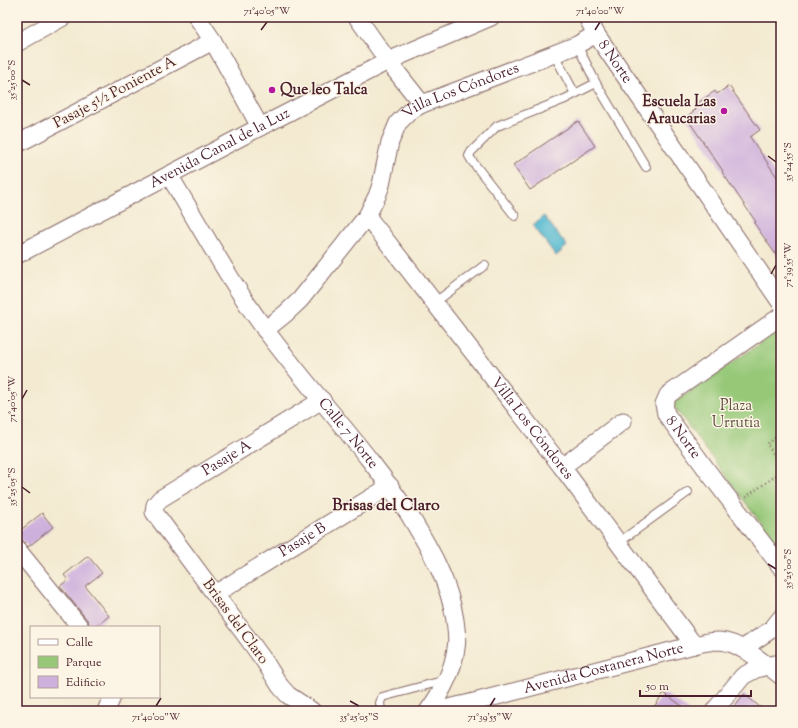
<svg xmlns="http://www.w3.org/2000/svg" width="798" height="728" viewBox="0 0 798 728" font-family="'Sorts Mill Goudy',serif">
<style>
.green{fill:#96c878;stroke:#707452}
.water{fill:#54bad2;stroke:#4f6c7e}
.building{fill:#ceb0dd}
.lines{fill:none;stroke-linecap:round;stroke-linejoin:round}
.lane-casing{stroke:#856665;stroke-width:10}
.street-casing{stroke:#856665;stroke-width:19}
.path{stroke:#856665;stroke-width:2.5;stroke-dasharray:1 3;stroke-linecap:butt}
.lane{stroke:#fff;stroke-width:8}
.street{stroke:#fff;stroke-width:17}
.ticks{fill:none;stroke:#4a1f2b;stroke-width:1.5}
.poi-dot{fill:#b5179e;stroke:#fcf5e5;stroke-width:1.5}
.labels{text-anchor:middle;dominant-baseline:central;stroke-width:3;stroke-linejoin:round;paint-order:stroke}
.street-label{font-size:15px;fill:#4a1f2b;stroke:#fcf5e5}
.poi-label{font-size:15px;font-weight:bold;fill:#4a1f2b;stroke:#fcf5e5;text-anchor:start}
.park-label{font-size:15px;fill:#615242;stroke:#fcf5e5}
.neighbourhood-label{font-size:16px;font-weight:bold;fill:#4a1f2b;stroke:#fcf5e5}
.neatline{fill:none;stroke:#4a1f2b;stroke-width:1.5}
.ticks-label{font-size:10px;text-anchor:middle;fill:#4a1f2b}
</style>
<rect width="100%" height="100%" fill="#fcf5e5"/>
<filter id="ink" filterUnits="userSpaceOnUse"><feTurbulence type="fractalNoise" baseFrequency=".025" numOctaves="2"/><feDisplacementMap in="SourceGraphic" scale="8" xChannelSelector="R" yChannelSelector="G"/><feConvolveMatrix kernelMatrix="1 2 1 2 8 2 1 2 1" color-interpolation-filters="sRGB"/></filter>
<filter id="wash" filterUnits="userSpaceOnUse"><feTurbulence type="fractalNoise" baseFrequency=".012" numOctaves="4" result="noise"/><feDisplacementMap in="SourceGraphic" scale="16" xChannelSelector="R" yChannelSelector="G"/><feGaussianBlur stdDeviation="0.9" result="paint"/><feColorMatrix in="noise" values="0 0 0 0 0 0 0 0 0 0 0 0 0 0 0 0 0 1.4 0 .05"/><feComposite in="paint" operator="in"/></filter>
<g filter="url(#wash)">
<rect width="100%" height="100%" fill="#f3ead1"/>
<path class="green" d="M781,329v221l-109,-146z"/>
<path class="water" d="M544,216l23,30 -11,10 -23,-31z"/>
<g id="blocks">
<path class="building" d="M729,86l31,44 -10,7 31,46v79l-27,-39 2,-1 -34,-50 1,-1 -37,-54 9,-7 2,-2 -2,-3 20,-14 2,3z
M578,121l17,25 -65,44 -17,-25z
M42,513l11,14 -25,20 -11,-14z
M88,556l14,17 -17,13 24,30 -14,11h-5l-2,-6 -28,-35 8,-6 -4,-5z
M664,693l25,18h-38z
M744,694l21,17h-34z"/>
</g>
</g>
<g filter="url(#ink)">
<use href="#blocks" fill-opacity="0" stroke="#856665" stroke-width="1"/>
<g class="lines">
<g class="lane-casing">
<path id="lane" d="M577,45l19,38 50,84
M554,54l21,40
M515,216l-43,-55 -3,-5 2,-4 26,-26 68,-27 31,-16
M434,303l51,-38
M618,543l70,-51
M381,711l-1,-8 2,-6 64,-17"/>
</g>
<g class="street-casing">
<g id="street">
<path d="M197,17l16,24 47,86"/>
<path d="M357,17l31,44 34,43"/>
<path id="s1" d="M587,17l9,17 185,269"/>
<path d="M17,43l46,-26"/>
<path d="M17,144l196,-103"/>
<path id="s2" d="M169,175c31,51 60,105 95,153 47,64 103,122 146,188 20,33 39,65 45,104 1,9 3,19 1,28 -3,24 -14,44 -28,63"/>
<path id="s3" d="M367,216l195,251 132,178"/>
<path id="s4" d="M17,255l243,-128 128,-66 103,-44"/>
<path id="s5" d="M781,316l-113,79 -4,9 2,10 43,59 72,94"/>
<path id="s6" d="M265,330l20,-16 15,-14 67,-84 10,-20 4,-11 9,-43 8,-19 12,-12 12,-7 132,-50 23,-9 19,-11"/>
<path d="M562,467l61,-46"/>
<path d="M17,549l63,78"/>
<path id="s7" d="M215,594l175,-108"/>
<path d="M742,649l30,-20 9,-11"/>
<path d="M106,711l6,-14"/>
<path id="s8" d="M312,711l-24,-16 -8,-9 -15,-24 -16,-22 -95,-128 1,-7 5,-6 162,-99"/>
<path id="s9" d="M435,711l35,-8 224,-58c8,-2 16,-4 25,-4 21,1 45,22 62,35"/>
<path d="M714,711l29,-35 13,-7 19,-5"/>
</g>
</g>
<path class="path" d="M781,433l-14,11 14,22
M746,497l35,-25
M777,537l4,-4"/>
<use href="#lane" class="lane"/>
<use href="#street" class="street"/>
</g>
</g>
<path class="ticks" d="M261,30l6,-8M595,30l5,-8M22,80l8,5M768,156l8,6M771,274l5,-9M22,399l5,-9M22,487l8,6M768,564l8,5M350,701l9,5M156,706l5,-8M490,706l5,-8"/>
<g class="poi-dot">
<circle cx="272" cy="90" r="4"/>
<circle cx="724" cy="111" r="4"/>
</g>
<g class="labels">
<g class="street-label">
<text stroke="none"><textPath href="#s1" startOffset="53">8 Norte</textPath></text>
<text transform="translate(115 93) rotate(-28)">Pasaje 5½ Poniente A</text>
<text stroke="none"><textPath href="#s6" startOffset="324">Villa Los Cóndores</textPath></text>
<text stroke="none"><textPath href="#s4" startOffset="229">Avenida Canal de la Luz</textPath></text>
<text stroke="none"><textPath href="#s3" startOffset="269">Villa Los Cóndores</textPath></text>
<text stroke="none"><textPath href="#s2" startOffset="315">Calle 7 Norte</textPath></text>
<text stroke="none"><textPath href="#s5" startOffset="187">8 Norte</textPath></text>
<text stroke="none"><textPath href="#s8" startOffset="349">Pasaje A</textPath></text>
<text stroke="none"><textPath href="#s7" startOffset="103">Pasaje B</textPath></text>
<text transform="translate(235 622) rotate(54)">Brisas del Claro</text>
<text stroke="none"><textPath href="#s9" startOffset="174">Avenida Costanera Norte</textPath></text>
</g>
<g class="poi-label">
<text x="280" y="90">Que leo Talca</text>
<text x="716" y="102" text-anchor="end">Escuela Las<tspan x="716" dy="17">Araucarias</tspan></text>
</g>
<g class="park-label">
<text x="736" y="406">Plaza<tspan x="736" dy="17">Urrutia</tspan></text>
</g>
<g class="neighbourhood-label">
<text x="386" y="506">Brisas del Claro</text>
</g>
</g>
<rect width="798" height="728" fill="none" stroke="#fcf5e5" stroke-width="44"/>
<rect x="30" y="626" width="130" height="72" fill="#fcf5e5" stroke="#b59f9b"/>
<rect x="38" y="639" width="20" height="6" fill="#ffffff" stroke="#b59f9b"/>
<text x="66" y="646" font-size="12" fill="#4a1f2b">Calle</text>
<rect x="38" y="656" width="20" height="12" fill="#96c878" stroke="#b59f9b"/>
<text x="66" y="666" font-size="12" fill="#4a1f2b">Parque</text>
<rect x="38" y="676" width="20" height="12" fill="#ceb0dd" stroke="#b59f9b"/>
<text x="66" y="686" font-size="12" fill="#4a1f2b">Edificio</text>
<path d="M640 690v6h111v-6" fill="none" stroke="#4a1f2b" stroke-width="2"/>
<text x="646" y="690" font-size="12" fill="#4a1f2b" stroke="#fcf5e5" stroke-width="3" paint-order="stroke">50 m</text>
<rect x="22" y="22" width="754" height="684" class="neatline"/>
<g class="ticks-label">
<text x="267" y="14">71°40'05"W</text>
<text x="600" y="14">71°40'00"W</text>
<text transform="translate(11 80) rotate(-90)" y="4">35°25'00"S</text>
<text transform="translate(787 162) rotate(-90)" y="4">35°24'55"S</text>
<text transform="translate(787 265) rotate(-90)" y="4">71°39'55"W</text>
<text transform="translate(11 399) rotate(-90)" y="4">71°40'05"W</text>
<text transform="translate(11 487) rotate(-90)" y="4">35°25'05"S</text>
<text transform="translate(787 569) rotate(-90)" y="4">35°25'00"S</text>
<text x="156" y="720">71°40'00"W</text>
<text x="359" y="720">35°25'05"S</text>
<text x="490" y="720">71°39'55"W</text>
</g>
</svg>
